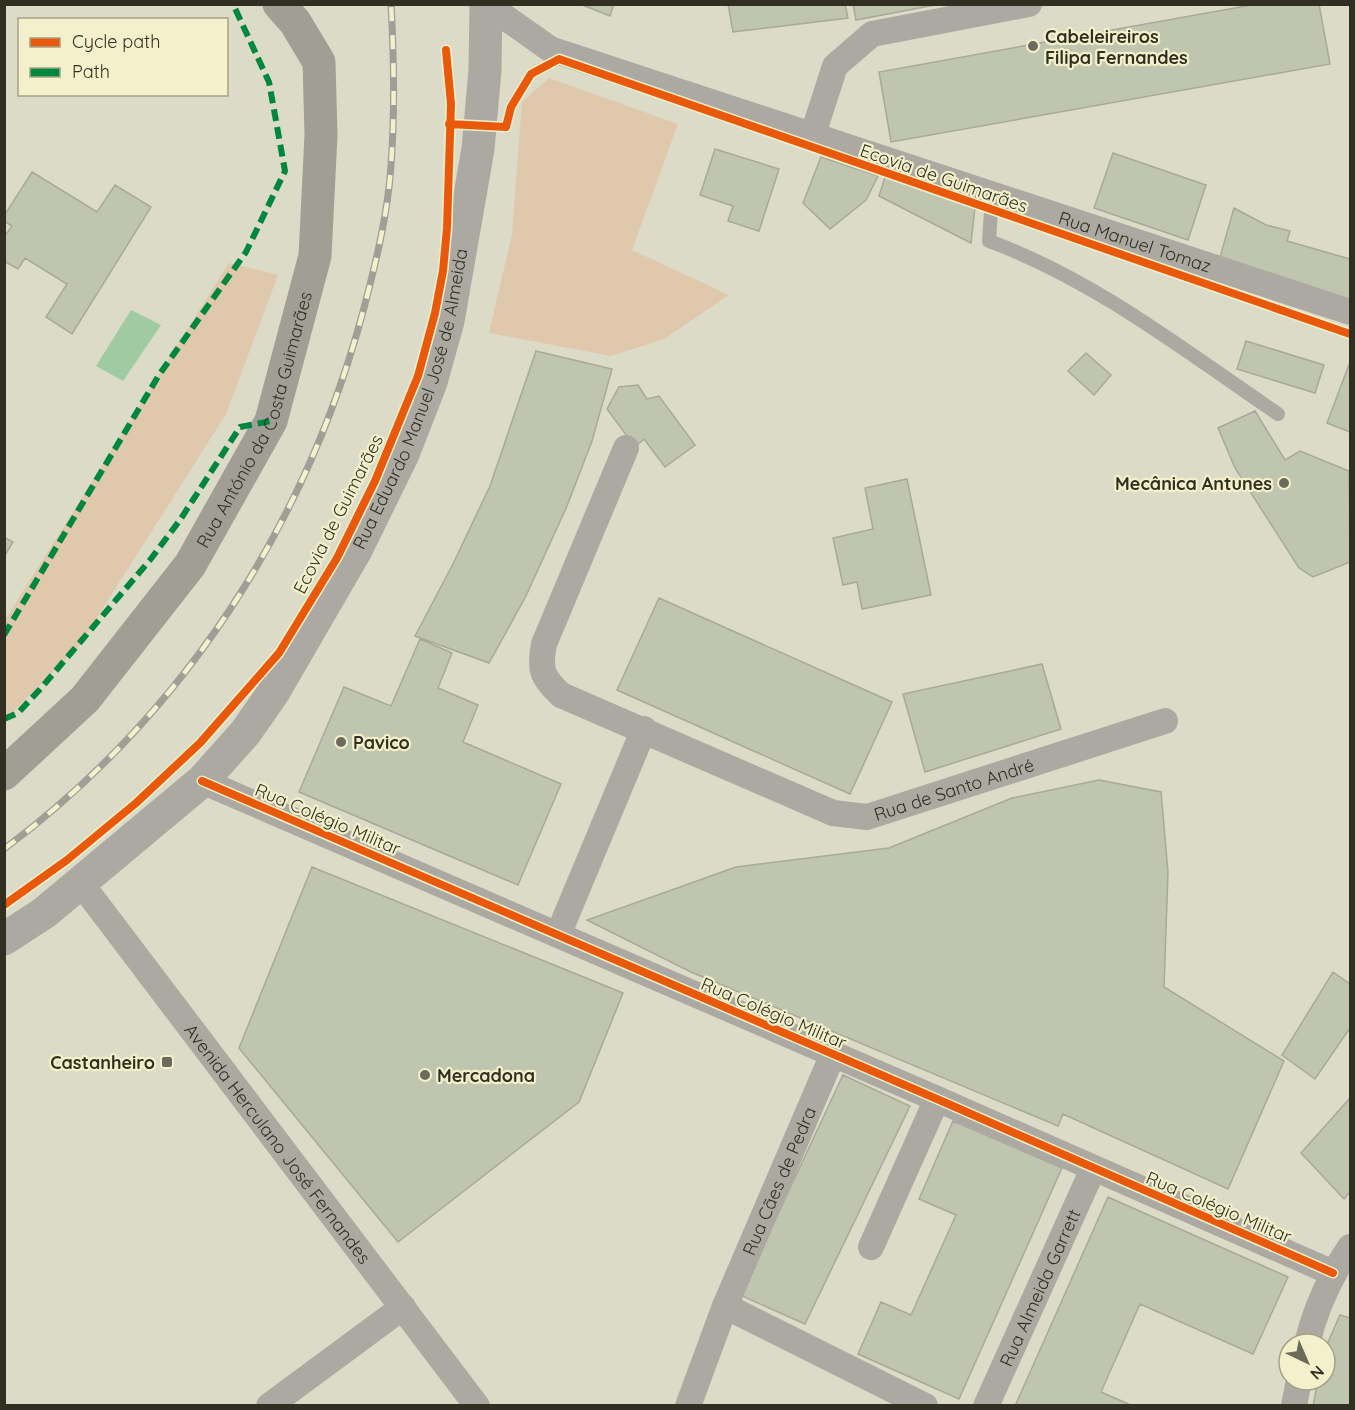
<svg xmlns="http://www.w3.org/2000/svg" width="1355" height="1410" viewBox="0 0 1355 1410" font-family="Quicksand,sans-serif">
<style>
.green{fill:#e0c8ad}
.water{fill:#a0caa2}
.building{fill:#c0c5b0;stroke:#a7a99a;stroke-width:1.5}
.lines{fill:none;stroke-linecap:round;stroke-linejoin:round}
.service{stroke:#aca9a2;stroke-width:14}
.minor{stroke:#aca9a2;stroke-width:26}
.tertiary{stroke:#aca9a2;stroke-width:33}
.secondary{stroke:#a19e96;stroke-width:33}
.rail-casing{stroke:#a09f97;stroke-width:7}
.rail{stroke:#f3f0cb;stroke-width:4.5;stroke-dasharray:14;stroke-linecap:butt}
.quiet{stroke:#00873e;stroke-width:6;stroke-dasharray:12 6;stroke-linecap:butt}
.cycleway-casing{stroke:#f3f0cb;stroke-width:11}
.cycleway{stroke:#e8590c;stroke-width:8}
.poi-dot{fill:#6c6b5b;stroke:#f3f0cb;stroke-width:2}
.labels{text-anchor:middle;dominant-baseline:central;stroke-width:4.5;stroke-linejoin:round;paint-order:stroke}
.poi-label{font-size:18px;font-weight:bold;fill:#302f21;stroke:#f3f0cb;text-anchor:start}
.street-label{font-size:18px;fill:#302f21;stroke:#f3f0cb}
</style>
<rect width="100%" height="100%" fill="#dcdbc7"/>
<path class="green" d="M549,78l129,46 -46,126 97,45 -65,44 -53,17 -122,-23 23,-99 10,-132z
M229,263l49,12 -52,139 -147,232 -74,74v-100z"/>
<path class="water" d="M131,310l30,15 -38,56 -27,-15z"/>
<path class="building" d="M580,4h34l-4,12z
M728,4h117l3,14 -115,14z
M853,4h87l-84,16z
M1257,4h62l11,60 -439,78 -12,-70z
M715,149l64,20 -20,62 -31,-10 5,-15 -33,-11z
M1113,153l93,32 -18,55 -94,-32z
M821,157l57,19 -12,24 -36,29 -27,-26z
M32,172l65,40 18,-27 36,22 -79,127 -26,-17 21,-33 -42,-26 -7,11 -14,-8v-24l8,-11 -8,-5v-5z
M885,177l90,30 -4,36 -92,-47z
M1234,208l32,17 24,6 -3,10 63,18v50l-133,-41z
M1246,341l78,24 -9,28 -78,-24z
M536,351l76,18 -20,72 -25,65 -41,90 -37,67 -74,-27 38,-72 37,-78z
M1086,353l25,22 -17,20 -26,-24z
M1350,362v103v-33l-23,-9z
M638,385l9,14 12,-3 36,49 -30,22 -21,-28 -9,8 -28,-38 12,-22z
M1255,411l30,49 15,-9 49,20 1,91 -37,15 -14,-9 -64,-100 -17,-40z
M907,479l24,116 -69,14 -5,-27 -14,3 -10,-47 40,-9 -8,-41z
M4,537l9,5 -9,15z
M659,598l233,104 -42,92 -233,-104z
M420,639l32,14 -14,35 40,17 -15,37 98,42 -43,101 -219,-93 45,-105 47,19z
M1042,664l19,65 -136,43 -22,-78z
M1099,780l62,12 7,80 -4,115 120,74 -56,128 -165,-75 -5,12 -367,-154 -104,-52 149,-53 153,-19 123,-50z
M312,867l311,126 -44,109 -181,140 -159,-194z
M1333,972l17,12v44l-35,51 -33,-24z
M843,1075l67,31 -105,218 -65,-29z
M1350,1098v94l-6,7 -43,-46z
M953,1121l109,47 -103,231 -101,-45 23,-52 30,13 45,-100 -37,-16z
M1108,1197l180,80 -35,77 -113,-50 -39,88 32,14h-118z
M1340,1315l10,3v88h-37l5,-26h7v-31z"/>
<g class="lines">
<path class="service" d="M992,195l-3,46c106,39 196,110 289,173"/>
<g class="minor">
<path id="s1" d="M486,4l64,45 800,263"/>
<path d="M813,134l22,-68 37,-32 157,-30"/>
<path id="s2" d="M626,448l-82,196c-5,26 -2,33 17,51l272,118 34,4 298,-96"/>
<path d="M202,781l735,318 396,174"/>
<path id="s3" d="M80,882l397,524"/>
<path d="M558,935l86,-206"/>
<path d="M871,1247l66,-148"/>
<path d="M725,1306l200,100"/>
<path d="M1307,1344c8,-35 23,-67 43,-97"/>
<path d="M269,1406l134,-99"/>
<path id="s4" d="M688,1406l37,-100 108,-252"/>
<path id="s5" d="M986,1406l107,-237"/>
<path d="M1294,1406l5,-26"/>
</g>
<path class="tertiary" id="s6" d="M4,939l40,-26 158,-132 43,-48 28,-40 83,-143 47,-96 28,-72 17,-61 30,-172 7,-79 1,-66"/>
<path class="secondary" id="s7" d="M4,774l81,-75 105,-134 81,-144 44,-165 6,-121 -2,-73 -24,-40 -16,-18"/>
<g class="rail-casing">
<path id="rail" d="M4,849c181,-135 302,-324 360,-541 12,-46 24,-95 27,-143 4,-53 3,-107 0,-161"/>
</g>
<use href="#rail" class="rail"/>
<path class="quiet" d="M4,635l155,-260 87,-123 39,-81 -16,-89 -36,-78
M4,719l14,-6 24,-26 108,-127 30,-40 60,-93 31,-6"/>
<g class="cycleway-casing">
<path id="cycleway" d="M449,124l57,3 5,-20 20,-33 28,-15 791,275
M202,781l735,318 396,174
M4,905l63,-45 69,-57 64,-60 79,-90 58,-95 38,-77 43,-105 17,-63 8,-42 4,-43 4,-124 -5,-54"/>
</g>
<use href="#cycleway" class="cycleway"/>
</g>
<g class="poi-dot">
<circle cx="1033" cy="46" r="6"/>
<circle cx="1284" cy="483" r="6"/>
<circle cx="341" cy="742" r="6"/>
<rect x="161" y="1056" width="12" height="12" rx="3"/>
<circle cx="425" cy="1075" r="6"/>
</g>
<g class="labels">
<g class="poi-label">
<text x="1045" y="36">Cabeleireiros<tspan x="1045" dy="21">Filipa Fernandes</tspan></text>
<text x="1272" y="483" text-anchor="end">Mecânica Antunes</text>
<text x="353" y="742">Pavico</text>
<text x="155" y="1062" text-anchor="end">Castanheiro</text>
<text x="437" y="1075">Mercadona</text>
</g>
<g class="street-label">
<text transform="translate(944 178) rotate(19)">Ecovia de Guimarães</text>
<text stroke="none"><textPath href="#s1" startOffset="694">Rua Manuel Tomaz</textPath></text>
<text stroke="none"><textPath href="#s6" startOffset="694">Rua Eduardo Manuel José de Almeida</textPath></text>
<text stroke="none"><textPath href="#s7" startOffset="441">Rua António da Costa Guimarães</textPath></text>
<text transform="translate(338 514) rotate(-63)">Ecovia de Guimarães</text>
<text stroke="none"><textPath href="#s2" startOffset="692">Rua de Santo André</textPath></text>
<text transform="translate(328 819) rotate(23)">Rua Colégio Militar</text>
<text transform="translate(774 1013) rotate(23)">Rua Colégio Militar</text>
<text stroke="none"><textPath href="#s3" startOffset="328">Avenida Herculano José Fernandes</textPath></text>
<text stroke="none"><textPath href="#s4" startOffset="243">Rua Cães de Pedra</textPath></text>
<text transform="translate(1219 1207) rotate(23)">Rua Colégio Militar</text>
<text stroke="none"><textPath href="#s5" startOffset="130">Rua Almeida Garrett</textPath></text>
</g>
</g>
<rect width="1355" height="1410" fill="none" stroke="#302f21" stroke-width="12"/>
<rect x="18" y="18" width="210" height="78" fill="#f3f0cb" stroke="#a5a387" stroke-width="1.5"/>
<rect x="30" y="38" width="30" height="9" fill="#e8590c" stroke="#a5a387" stroke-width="1.5"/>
<text x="72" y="48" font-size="18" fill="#302f21">Cycle path</text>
<rect x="30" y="68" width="30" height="9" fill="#00873e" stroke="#a5a387" stroke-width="1.5"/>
<text x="72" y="78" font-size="18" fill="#302f21">Path</text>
<g transform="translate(1307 1362) rotate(136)"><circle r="28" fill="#f3f0cb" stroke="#a5a387" stroke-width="1.5"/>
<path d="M0-4.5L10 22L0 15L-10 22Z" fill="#6c6b5b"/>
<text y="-9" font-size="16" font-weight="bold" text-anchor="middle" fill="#302f21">N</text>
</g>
</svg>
